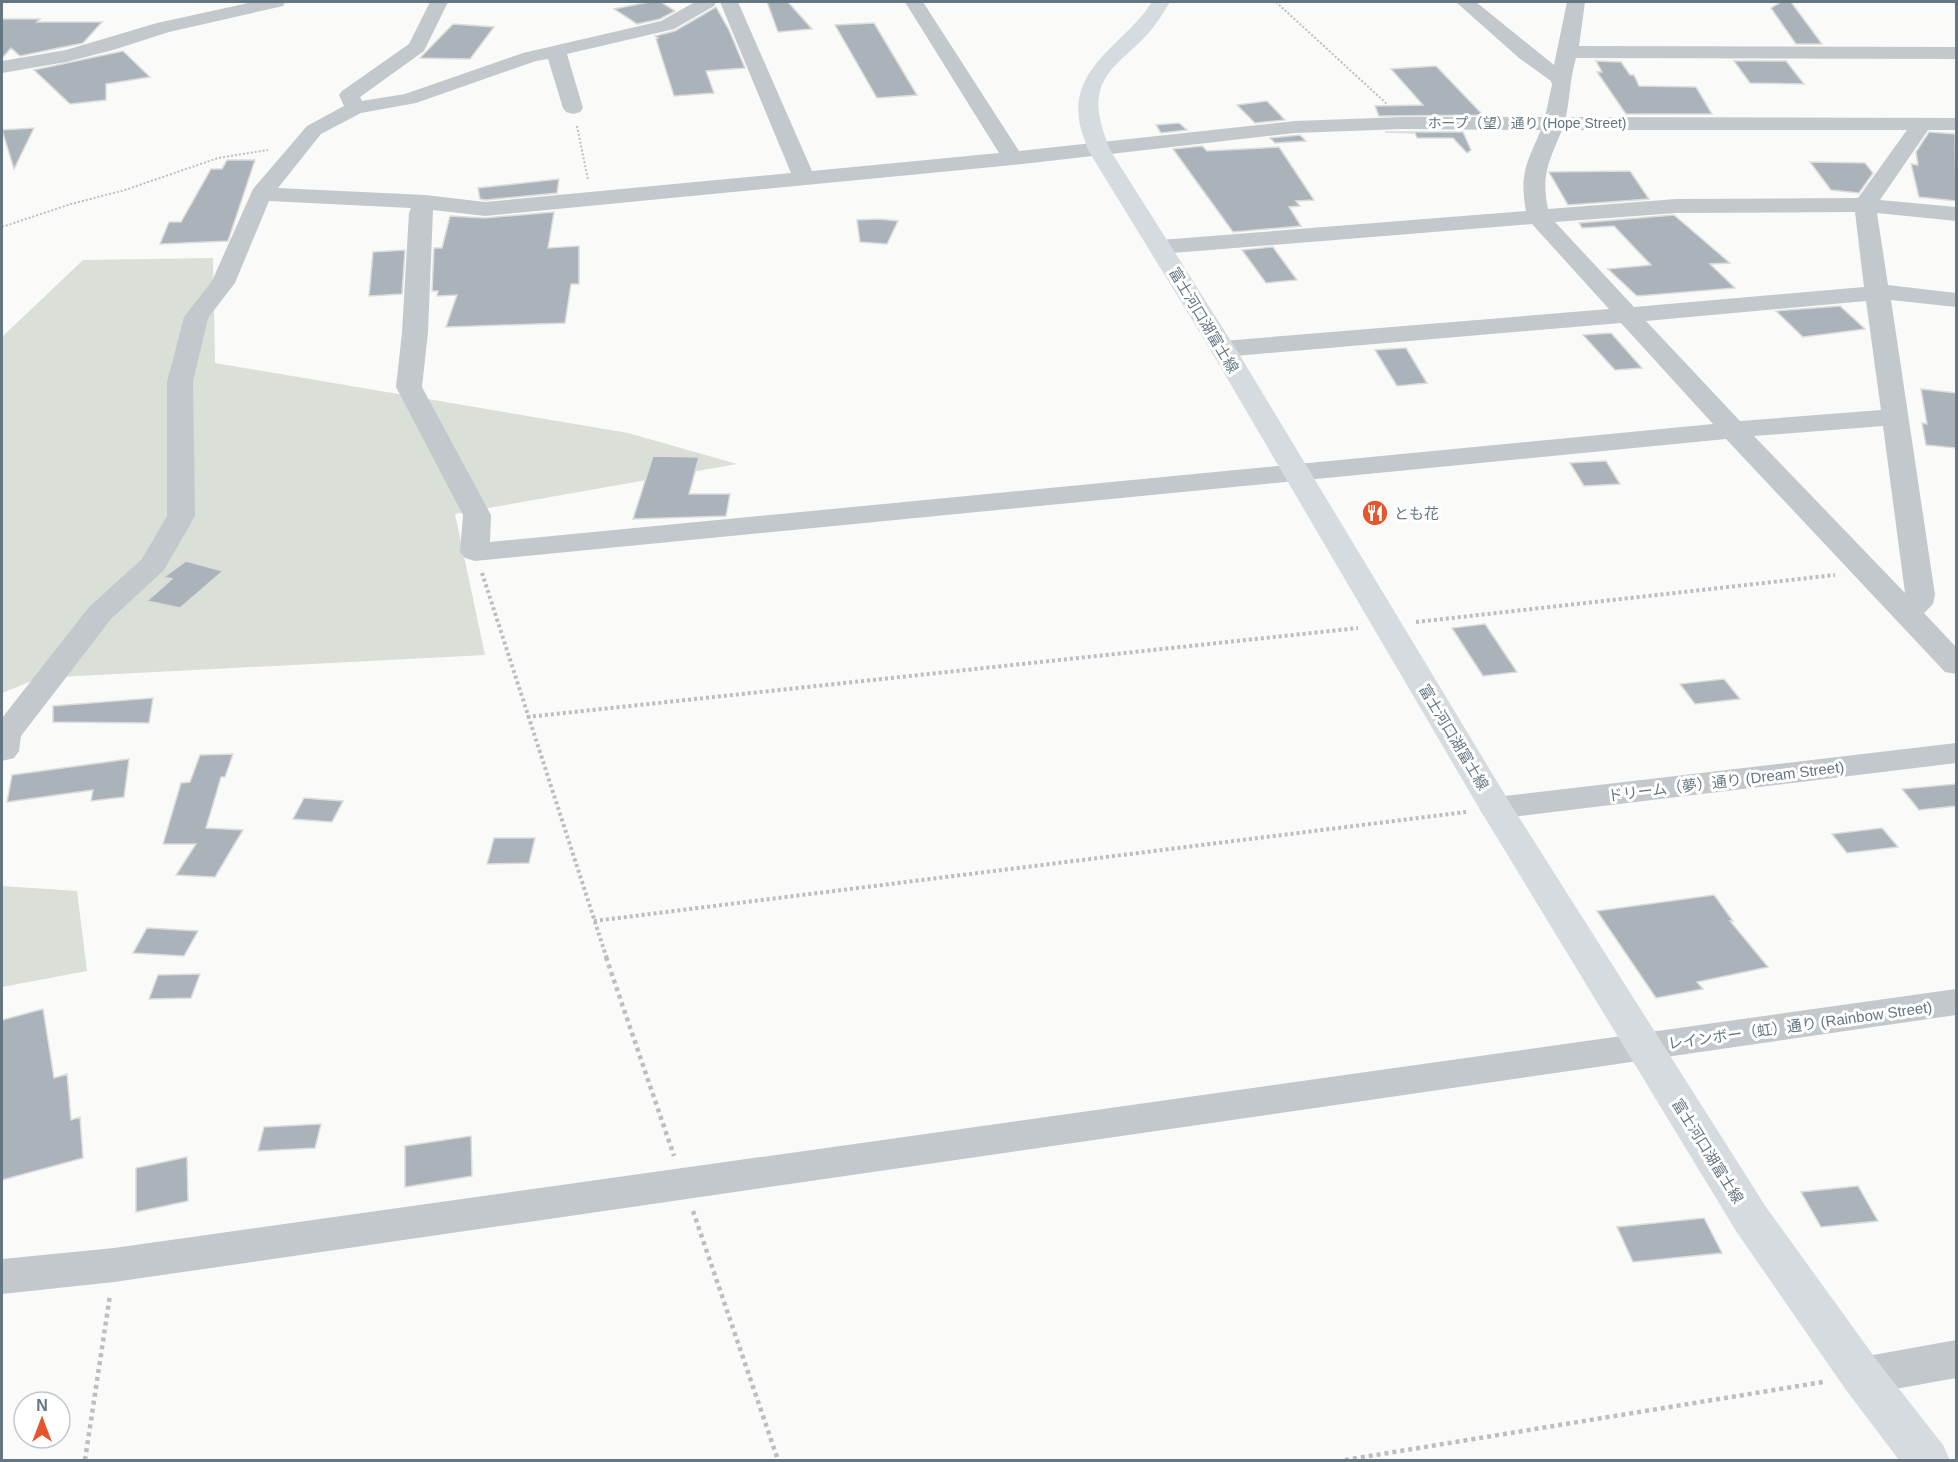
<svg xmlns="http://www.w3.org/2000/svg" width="1958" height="1462" viewBox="0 0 1958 1462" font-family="Arial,'Noto Sans JP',sans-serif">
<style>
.green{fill:#dadfd7}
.building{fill:#aab3b9;stroke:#dcdcda;stroke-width:1.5}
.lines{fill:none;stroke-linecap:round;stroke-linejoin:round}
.path-far2{stroke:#bbbfc2;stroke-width:2;stroke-dasharray:2 2;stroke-linecap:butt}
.path-far1{stroke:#bbbfc2;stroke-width:4;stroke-dasharray:3 3;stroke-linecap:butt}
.path{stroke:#bbbfc2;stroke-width:4.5;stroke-dasharray:4 4;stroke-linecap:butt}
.minor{fill:#c3c8cc;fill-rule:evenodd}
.major{fill:#d6dbdf;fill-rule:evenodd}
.labels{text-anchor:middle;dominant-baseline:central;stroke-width:6;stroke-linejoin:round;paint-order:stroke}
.far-street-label{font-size:14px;fill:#657683;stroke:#fff}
.street-label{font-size:15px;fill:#657683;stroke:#fff}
.poi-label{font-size:15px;fill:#657683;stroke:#fff;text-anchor:start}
</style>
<rect width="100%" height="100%" fill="#fafaf8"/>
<path class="green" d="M213,258l2,105 413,70 109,31 -282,50 30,141 -446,23 -37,15v-356l81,-77z
M2,886l75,5 10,80 -85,16z"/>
<path class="building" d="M649,2h12l14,9 -15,8 -23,5 -23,-15z
M767,2h21l24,27 -34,3z
M1781,2h10l31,42h-26l-25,-36z
M716,7l13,23 16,38 -39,3 8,22 -40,3 -18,-57 2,-1 -3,-2 20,-5z
M2,19h38l-3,3h65l-19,21 -63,13 -9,-8 -9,10z
M874,23l43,72 -40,3 -42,-73z
M453,24l41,3 -24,32 -50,-1z
M123,51l27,26 -44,7v16l-36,4 -36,-34z
M1596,61l25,1 9,13h4l5,11 57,1 16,27h-86l-29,-42h5z
M1734,61h52l18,23 -54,-1z
M1436,66l47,49 -104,1 -4,-10 48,-1 -32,-36z
M1267,101l18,19 -30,3 -18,-18z
M1179,123l8,7 -26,3 -5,-8z
M34,128l-20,41 -12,-39z
M1385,132h78l8,18 -4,3 -14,-15h-36l-2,-5z
M1929,132l26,2 1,67 -37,-4 -8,-33 7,1 -2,-13z
M1300,135l6,6 -31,2 -5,-5z
M1202,146l5,5 72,-4 35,53 -18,1 4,5 -11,1 12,19 -68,6 -60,-83z
M227,160h28l-27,81 -68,3 9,-22h12l30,-53h11z
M1810,162l55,1 8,10 -14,20 -28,-3z
M1630,171l19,28 -81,6 -19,-33z
M559,179l-2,14 -72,7 -5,-1 -2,-11z
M554,212l-6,36 31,-2v38h-8l-6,39 -119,4 11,-32 -20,1 1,-5h-6l2,-43h8l8,-32 35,2z
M1674,215l56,48 -20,1 25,24 -98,8 -29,-27 43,-4 -37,-39 -32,2 -3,-5z
M879,219l19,2 -11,23 -27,-2 -3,-22z
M1273,247l2,3 22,30 -31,3 -24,-33z
M405,250l-3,44 -33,2 4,-44z
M1840,306l25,23 -62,8 -27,-26z
M1611,333l31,35 -27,2 -32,-35z
M1406,348l21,35 -30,3 -22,-36z
M1921,389l35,4v55l-30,-3 -4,-22 5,1z
M653,456l46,1 -10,37h41l-4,22 -93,3z
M1606,461l14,23 -36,2 -14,-23z
M186,561l37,10 -43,37 -33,-7 25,-22 -8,-2z
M1485,624l32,48 -34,4 -31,-48z
M1724,679l16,20 -45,5 -15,-20z
M153,698l-4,25 -96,-1v-16z
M233,754l-8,23h-4l-15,51 37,2 -28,47 -39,-2 20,-31h-33l18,-61 9,-1 10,-27z
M129,759l-5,38 -33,4 2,-11 -86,12 5,-27z
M1956,784v22l-37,4 -17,-21z
M304,798l39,3 -11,21 -39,-3z
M1882,828l16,19 -51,6 -15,-19z
M494,838h41l-6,25 -42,1z
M1714,895l19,26h-3l38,46 -71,15 6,7 -47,9 -59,-87z
M147,928l51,3 -14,25 -51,-3z
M200,974l-9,24 -42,1 9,-24z
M43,1009l11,69 13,-4 4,46 9,-3 3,41 -81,22v-160z
M321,1124l-6,24 -57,3 6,-24z
M471,1136l1,40 -67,11v-41z
M187,1157l1,44 -52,11v-44z
M1858,1186l20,35 -57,6 -20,-35z
M1704,1218l18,35 -89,9 -16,-35z"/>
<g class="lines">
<path class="path-far2" d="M1276,2l112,103
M577,126l11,54
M2,227l69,-23 54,-14 93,-32 50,-8"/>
<path class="path-far1" d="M482,573l125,386
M1416,622l419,-47
M527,717l831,-89
M594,921l872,-109"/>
<path class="path" d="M606,957l68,199
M693,1211l85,249
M85,1460l25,-165
M1345,1460l478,-78"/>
<path class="minor" d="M253,2h32l-2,4 -114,26 -56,18 -47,12 -64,11v-12l64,-11 91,-27z
M430,2h18l-24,49 -64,46 2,4 43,-7 118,-41 138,-32 34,-19h21l-2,4 -40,23 -107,25 16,54 -3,4 -7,2 -7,-2 -3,-4 -15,-49 -12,2 -120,42 -55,10 -40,21 -43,54 147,7 60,7 306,-29 -71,-171h18l74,169 187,-18 -94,-151h18l96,149 276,-30 108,-4h142l7,-32 -1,-4 -32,-23 -63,-56h20l78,63 13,-63h18l-6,44 377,1v12l-380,-1c-6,20 -6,39 -10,59l390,1v12h-28l-48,70 76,7v14l-79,-8 11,72 68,8v14l-65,-7 44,295 -2,9 -9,9 32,34v27l-11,-2 -219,-233 -1251,122 -10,-3 -5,-6 3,-37 -67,-128 6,-55 7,-119 2,-5 -142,-7 -34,82 -27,35 -15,64 2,134 -31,54 -53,49 -90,117 -2,15 -5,7 -12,3v-43l87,-111 53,-48 25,-43v-134l17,-65 28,-36 41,-92 54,-63 37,-20 -5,-11 3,-4 67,-47zM1403,129l138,1c-14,32 -22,44 -15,81l-366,29 -8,2 -4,5 4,5 8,2 372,-30 77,85 -386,32 -9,3 -4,5 4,5 9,3 398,-34 92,101 -1223,118 1,-27 -69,-128 6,-55 5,-122 52,6 528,-51 282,-32zM1562,130h345l-49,68 -182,1 -128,10c-7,-35 1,-47 14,-79zM1855,212l9,75 -230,20 -79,-85 121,-9zM1866,301l15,109 -141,11 -94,-100zM1883,426l22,167 -151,-157z
M1956,743v20l-460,56 -12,-3 -5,-8 5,-8 12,-3z
M1956,989v26l-1842,267 -112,12v-35l112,-11z
M1956,1340v38l-94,17 -16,-5 -7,-14 7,-14 16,-5z"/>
<path class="major" d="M1152,2h18c-8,13 -16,26 -27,37 -17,18 -40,31 -44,57 -3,18 5,37 11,54l126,199 277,459 253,399 112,155 65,83 7,15h-51l-53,-70 -110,-159 -257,-423 -269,-459 -122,-199c-3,-10 -8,-21 -9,-31 -7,-54 47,-76 73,-117z"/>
</g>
<defs>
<g id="restaurant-disc" transform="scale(1.35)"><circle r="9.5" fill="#e4572e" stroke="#fff"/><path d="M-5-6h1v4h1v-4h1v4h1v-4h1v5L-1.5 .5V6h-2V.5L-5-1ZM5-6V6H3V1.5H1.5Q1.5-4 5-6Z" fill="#fff"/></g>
</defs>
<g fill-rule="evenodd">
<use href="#restaurant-disc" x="1375" y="513"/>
</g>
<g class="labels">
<g class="far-street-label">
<text x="1527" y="123">ホープ（望）通り (Hope Street)</text>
</g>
<g class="street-label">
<text transform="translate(1204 320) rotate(59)">富士河口湖富士線</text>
<text transform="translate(1454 737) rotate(59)">富士河口湖富士線</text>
<text transform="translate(1726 781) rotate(-7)">ドリーム（夢）通り (Dream Street)</text>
<text transform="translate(1800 1025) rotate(-8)">レインボー（虹）通り (Rainbow Street)</text>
<text transform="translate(1708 1151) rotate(58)">富士河口湖富士線</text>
</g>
<g class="poi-label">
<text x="1394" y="513">とも花</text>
</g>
</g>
<rect width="1958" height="1462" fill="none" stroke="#657683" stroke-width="6"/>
<g transform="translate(42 1420)"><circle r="28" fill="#ffffff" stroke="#c1c8cd" stroke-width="1.5"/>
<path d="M0-4.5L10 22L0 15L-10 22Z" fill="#e4572e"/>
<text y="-9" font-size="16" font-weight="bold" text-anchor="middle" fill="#657683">N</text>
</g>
</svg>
